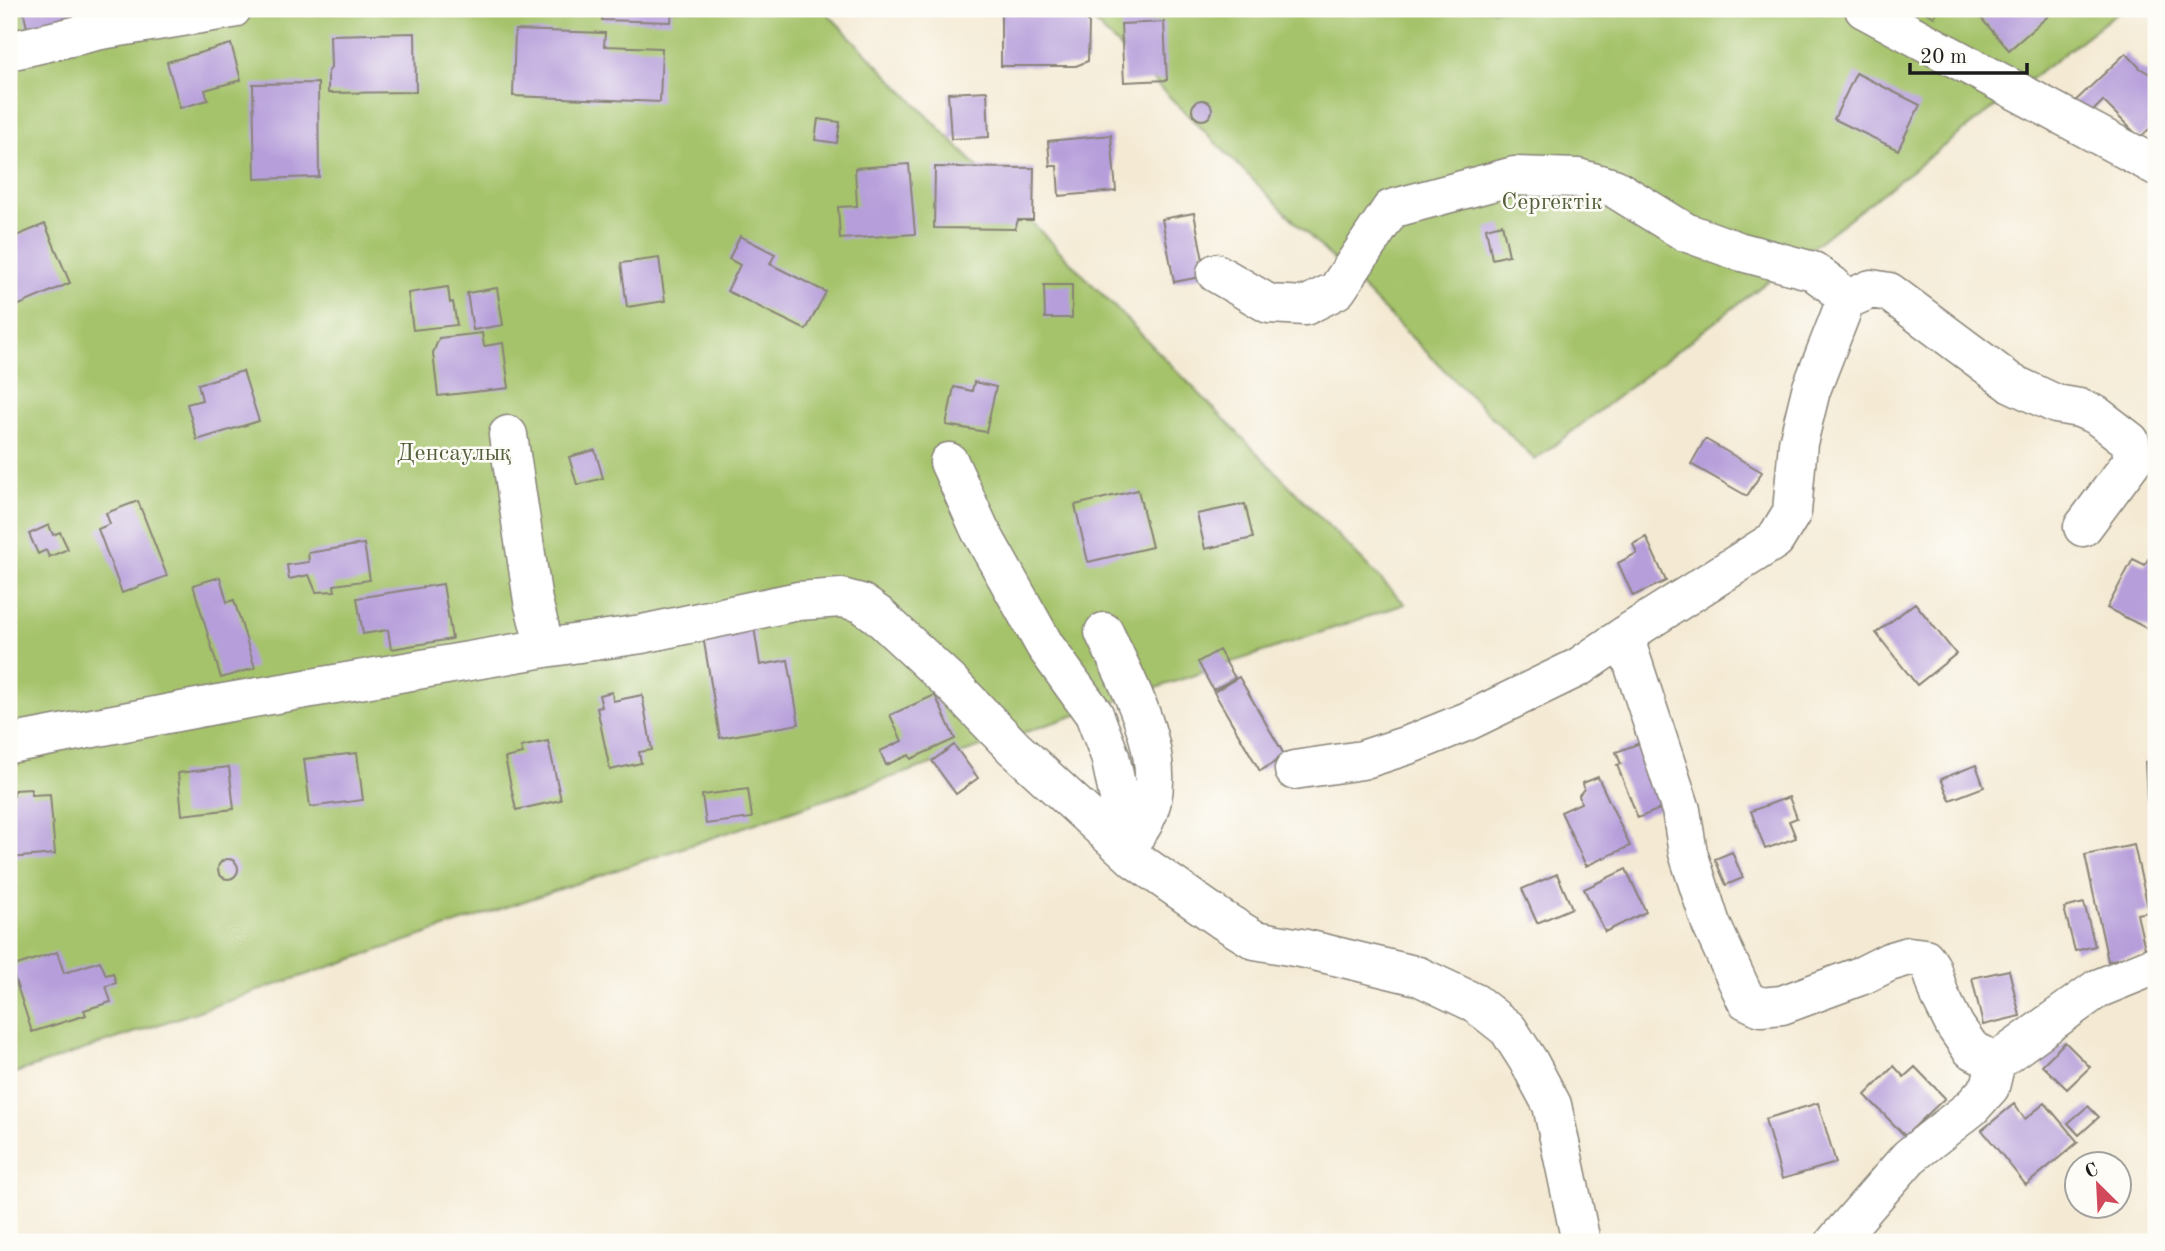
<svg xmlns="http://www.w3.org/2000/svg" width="2165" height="1251" viewBox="0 0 2165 1251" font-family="'Old Standard TT',serif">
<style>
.green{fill:#a5c36a;stroke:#607043;stroke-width:2}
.building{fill:#b69eda}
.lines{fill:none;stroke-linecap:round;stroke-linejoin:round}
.minor-casing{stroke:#888378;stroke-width:41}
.minor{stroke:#fff;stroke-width:38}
.labels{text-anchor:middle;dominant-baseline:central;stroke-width:5;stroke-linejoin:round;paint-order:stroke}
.park-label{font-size:24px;fill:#535f3b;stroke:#fdfcf7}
</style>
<rect width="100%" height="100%" fill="#fdfcf7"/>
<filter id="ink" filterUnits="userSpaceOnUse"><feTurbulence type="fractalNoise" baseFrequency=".0143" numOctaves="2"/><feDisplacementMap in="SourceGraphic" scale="14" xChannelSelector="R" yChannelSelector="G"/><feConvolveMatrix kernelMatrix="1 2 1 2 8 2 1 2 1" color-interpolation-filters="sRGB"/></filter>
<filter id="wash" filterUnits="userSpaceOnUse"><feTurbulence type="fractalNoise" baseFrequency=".00686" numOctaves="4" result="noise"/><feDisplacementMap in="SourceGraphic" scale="28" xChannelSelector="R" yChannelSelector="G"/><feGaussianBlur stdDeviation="1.57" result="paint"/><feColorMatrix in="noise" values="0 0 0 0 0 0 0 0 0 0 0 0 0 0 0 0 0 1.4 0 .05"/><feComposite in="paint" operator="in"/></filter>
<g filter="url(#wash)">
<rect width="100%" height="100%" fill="#f4ead4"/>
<path class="green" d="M9,9h814l582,595 -1396,471z
M1081,9h1041l-587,451z"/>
<g id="blocks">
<path class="building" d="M23,9h51l2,11 -49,8z
M603,9h69l-1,13 -69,-2z
M891,9h26v2l-26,2z
M1001,9h82l6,15 -1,37 -12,5h-75z
M1920,9h19l-5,8z
M1989,9h62l3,2 -45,39 -29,-33z
M1164,22l3,58 -43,2 -3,-58z
M515,30l90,3 -1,13 58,2 -2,54 -147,-6z
M415,33l1,59 -88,1v-21l3,-4 -1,-33z
M231,44l10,36 -36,10 3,10 -28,8 -13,-46z
M2126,53l14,15 10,6 6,-7v55l-16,16 -37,-37 -16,16 -18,-10z
M1856,73l64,32 -22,45 -64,-31z
M318,83l1,94 -64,2 -2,-95z
M987,91l2,46 -38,2 -3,-46z
M1192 110a10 10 0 1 1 20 0a10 10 0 1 1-20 0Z
M818,119l22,3 -3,21 -22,-3z
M1111,135l5,56 -57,5 -2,-30h-7l-2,-25z
M909,164l6,70 -75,5 -2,-32 19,-1 -2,-38z
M935,167l99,1 -1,52h-15l-3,9 -81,-1z
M1194,213l12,63 -32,6 -12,-63z
M45,224l25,59 -53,23 -8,-20v-47z
M1502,224l7,31 -17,4 -6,-31z
M740,236l35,18 -5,10 56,28 -20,38 -79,-39 13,-26 -11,-6z
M659,258l6,43 -38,6 -6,-44z
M1044,285h28v33h-27z
M448,287l2,16 3,-1 4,23 -44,5 -5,-37z
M497,288l6,37 -30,5 -6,-37z
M482,333l2,13 19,-3 6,45 -71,8 -5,-43 6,-15z
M243,371l16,50 -62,19 -10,-36 15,-4 -4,-16z
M974,382l22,5 -10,45 -40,-7 8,-38 18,4z
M1705,439l57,33 -15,24 -56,-32z
M595,450l8,28 -26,7 -8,-28z
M1138,490l14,57 -64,15 -13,-57z
M138,501l29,75 -45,17 -24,-64 12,-5 -4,-11z
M1245,504l8,34 -48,11 -8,-35z
M49,525l4,10 7,-3 8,17 -19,8 -3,-7 -8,4 -9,-20z
M1646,537l20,44 -33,15 -15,-33 19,-10 -4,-9z
M364,544l6,36 -36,5 1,6 -19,1 -7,-17 -20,4 -2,-14 22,-3 -1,-9z
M2133,559l12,6 3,-6 8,5v69l-49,-25z
M220,577l7,25 7,-2 21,68 -34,10 -28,-93z
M443,584l9,55 -61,10 -3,-19 -25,4 -6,-36z
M1915,603l41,51 -39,31 -41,-52z
M754,627l6,38 28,-5 11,64 -79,14 -17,-102z
M1219,650l16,28 -22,12 -15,-28z
M1239,677l46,79 -25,15 -46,-79z
M612,692l1,9 29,-6 10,55 -13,2 2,11 -31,7 -13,-62 5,-1 -3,-12z
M935,695l20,44 -44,20 -2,-4 -23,10 -6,-14 22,-10 -12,-26z
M548,741l13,59 -45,10 -11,-52 18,-4 -2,-7z
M1640,743l30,62 -32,13 -21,-53 4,-1 -5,-12z
M954,745l24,33 -22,16 -24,-33z
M357,753l6,47 -53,7 -6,-48z
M2156,761v38l-9,1 -2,-38z
M1976,765l8,22 -34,13 -9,-21z
M229,767l5,42 -52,6 -4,-42z
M1598,777l32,69 -44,20 -25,-54 20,-9 -2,-8 5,-6 -1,-6z
M31,789v6l19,-1 5,60 -46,4v-61l5,-1v-6z
M748,789l4,29 -46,6 -4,-29z
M1789,797l8,21 -8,3 7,17 -31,11 -14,-38z
M2134,845l15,67 -12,2 9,39 -38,8 -23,-106z
M1732,852l11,26 -17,7 -11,-26z
M218 869a10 10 0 1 1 20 0a10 10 0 1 1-20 0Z
M1626,869l20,43 -41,20 -21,-43z
M1557,874l15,34 -35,15 -15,-34z
M2084,903l11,43 -20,5 -11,-43z
M57,952l7,21 36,-12 6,14 7,-2 3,10 -10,3 5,16 -27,8 2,5 -54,17 -21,-65z
M2009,970l11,46 -37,9 -11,-47z
M2065,1042l25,25 -23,22 -25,-24z
M1894,1066l10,11 11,-10 30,31 -40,38 -40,-41z
M1818,1103l18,60 -54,16 -17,-60z
M2045,1103l33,39 -52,43 -44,-55 32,-26 11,15z
M2088,1106l11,11 -20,18 -11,-12z"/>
</g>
</g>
<g filter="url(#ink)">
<use href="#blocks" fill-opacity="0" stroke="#888378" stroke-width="2"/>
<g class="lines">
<g class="minor-casing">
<path id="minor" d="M1864,9l292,157
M9,51l92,-21 131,-21
M1216,273l53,31 36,2 32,-16 54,-81 123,-33 64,2 36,10 71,44 53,19 75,20 19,14 14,15 -35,90 -13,53 -6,69 -17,28 -142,90 -6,15 54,165 7,43 23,71 35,76 15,7 21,-2 81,-30 26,-13 20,-6 16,2 6,9 9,29 15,30 16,23 25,13
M1846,300l25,-11 18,3 122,91 45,21 23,4 17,7 34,26 3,19 -50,67
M508,435l25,166 12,47
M949,462l31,68 65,116 49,68 16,42 11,52 -6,32
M1104,632c24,53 71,132 40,190 -5,10 -13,18 -19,27
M9,744l215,-41 321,-55 97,-14 156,-33 44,-3 19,5 17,12 72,67 64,66 122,112 85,59 34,21 51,9 112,27 57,27 33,26 21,33 23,43 29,137
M1294,770l68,-10 49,-16 57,-23 111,-54 54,-37
M1835,1242l74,-85 62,-49 19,-21 6,-25 101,-73 59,-24"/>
</g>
<use href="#minor" class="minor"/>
</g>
</g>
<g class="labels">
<g class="park-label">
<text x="1552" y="203">Сергектік</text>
<text x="454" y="454">Денсаулық</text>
</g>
</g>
<rect width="2165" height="1251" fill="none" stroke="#fdfcf7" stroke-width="35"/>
<g transform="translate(2098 1185) rotate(336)"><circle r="33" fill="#fdfcf7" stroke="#a3a29f" stroke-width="2"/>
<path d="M0-5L12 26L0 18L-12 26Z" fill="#d1495b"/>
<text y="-10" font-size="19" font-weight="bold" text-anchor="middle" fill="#1c1c1c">С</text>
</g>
<path d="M1910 63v10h117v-10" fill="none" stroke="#1c1c1c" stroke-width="3.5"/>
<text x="1920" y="63" font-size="21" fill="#1c1c1c" stroke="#fdfcf7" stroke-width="5" paint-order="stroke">20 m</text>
</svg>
